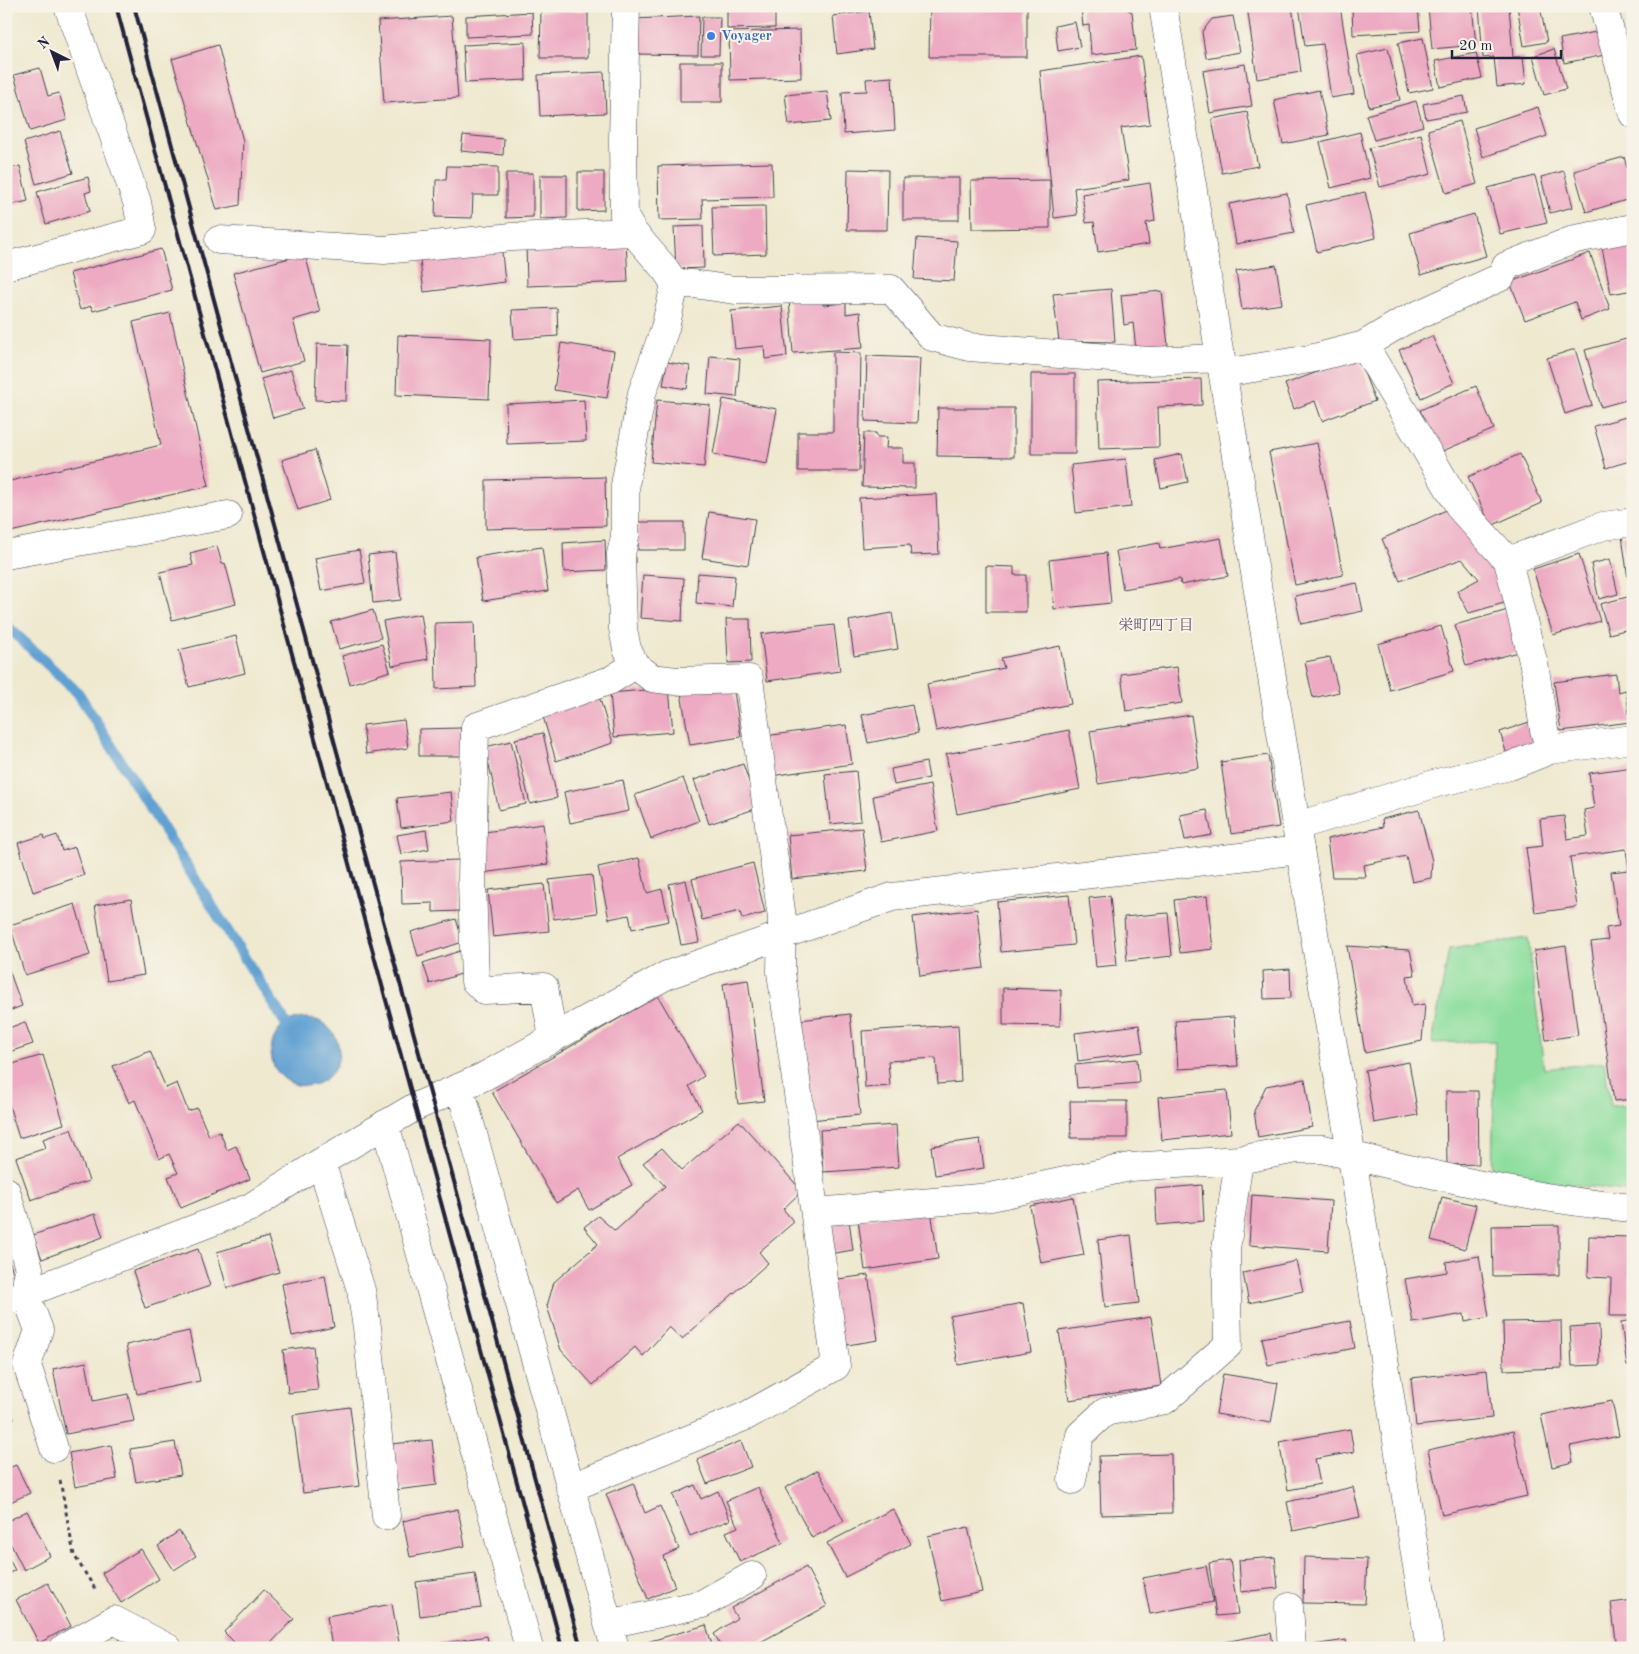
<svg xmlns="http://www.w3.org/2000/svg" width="1639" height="1654" viewBox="0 0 1639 1654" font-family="'Old Standard TT','Noto Serif JP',serif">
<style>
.green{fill:#8dde9e;stroke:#58806c}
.water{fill:#60a0d2;stroke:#416186}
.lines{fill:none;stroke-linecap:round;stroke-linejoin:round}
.stream{stroke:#60a0d2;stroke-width:11}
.building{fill:#edaac2}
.minor-casing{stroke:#414051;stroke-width:29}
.tertiary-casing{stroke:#414051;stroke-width:29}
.path{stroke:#414051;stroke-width:3;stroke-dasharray:4 4;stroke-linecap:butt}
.minor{stroke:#fff;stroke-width:28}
.tertiary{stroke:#fff;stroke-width:28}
.rail{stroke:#22223b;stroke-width:4}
.shop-dot{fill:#3f7fe0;stroke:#f7f3e8;stroke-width:2}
.labels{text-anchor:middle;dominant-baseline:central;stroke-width:4;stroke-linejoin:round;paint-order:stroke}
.shop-label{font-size:14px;font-weight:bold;fill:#366cbe;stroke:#f7f3e8;text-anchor:start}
.neighbourhood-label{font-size:15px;fill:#69526a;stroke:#f7f3e8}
</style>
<rect width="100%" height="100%" fill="#f7f3e8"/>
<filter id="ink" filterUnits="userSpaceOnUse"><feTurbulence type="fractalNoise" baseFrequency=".02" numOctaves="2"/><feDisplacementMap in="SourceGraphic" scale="10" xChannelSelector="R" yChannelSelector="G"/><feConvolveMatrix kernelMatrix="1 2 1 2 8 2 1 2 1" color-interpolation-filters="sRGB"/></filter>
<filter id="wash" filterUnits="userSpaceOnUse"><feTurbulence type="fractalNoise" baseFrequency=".0096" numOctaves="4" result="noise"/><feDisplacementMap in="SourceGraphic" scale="20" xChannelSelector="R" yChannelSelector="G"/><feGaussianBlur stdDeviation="1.12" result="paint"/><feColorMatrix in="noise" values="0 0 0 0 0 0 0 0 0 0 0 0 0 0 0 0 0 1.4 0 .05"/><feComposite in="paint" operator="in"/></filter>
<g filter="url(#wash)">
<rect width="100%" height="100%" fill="#efe9d0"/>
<path class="green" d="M1528,938l16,131 60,-7 7,44 22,-2v88l-141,-17 3,-134 -63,2 17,-94z"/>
<path class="water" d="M271 1052a34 34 0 1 1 68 0a34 34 0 1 1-68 0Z"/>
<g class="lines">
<path class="stream" d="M6,625l72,68 215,342"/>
</g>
<g id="blocks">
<path class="building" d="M727,6h48v22l-48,1z
M930,6h97v51h-98z
M1093,6h29l10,6 4,38 -45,5 -2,-30 -6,1 -2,-18z
M1247,6h45l9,66 -44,7z
M1299,6h41l14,88 -23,4 -8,-54 -18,2z
M1352,6h66l2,25 -67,4z
M1472,6l4,39 -44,4 -4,-42z
M1479,6h30l4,51h10l3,27 -29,3 -3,-30 -11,1z
M1517,6h23l7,36 -23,4z
M541,11h47v47h-48z
M869,11l4,38 -36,5 -4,-38z
M532,12l1,22 -67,3v-21z
M452,16l6,82 -74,5 -6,-82z
M699,16l-1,39 -63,-1 -1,-35z
M1233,16l7,36 -34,6 -4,-26 10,-13z
M702,17h18l-1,38h-18z
M1075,22l5,25 -22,4 -3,-25z
M800,30l1,48 -71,2 -1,-48z
M1601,31l4,24 -41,8 -4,-24z
M1423,38l10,50 -24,5 -11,-50z
M525,42l1,38 -61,3 -2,-38z
M218,45l25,96 -3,64 -23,5 -45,-151z
M1388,48l12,52 -31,7 -12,-52z
M1554,49l12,40 -22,6 -11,-39z
M1476,53l6,25 -42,9 -5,-26z
M1141,56l9,68 -29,4 8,52 -55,8 3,27 -23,3 -14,-147z
M680,62h42v40h-42z
M1245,64l7,42 -42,7 -7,-42z
M40,68l8,28 11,-3 8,27 -37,11 -16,-56z
M604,72l2,41 -66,3 -2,-41z
M892,77l3,53 -51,4 -2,-42 25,-1 -1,-12z
M1319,90l10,45 -46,9 -9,-44z
M827,91l4,30 -42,4 -4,-30z
M1464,96l3,16 -41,7 -3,-15z
M1416,101l7,25 -49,14 -8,-25z
M1538,107l9,29 -64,21 -9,-29z
M1247,112l11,54 -36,7 -10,-54z
M1460,121l17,63 -31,9 -18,-63z
M60,131l13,42 -37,11 -12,-42z
M1360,132l10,46 -39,10 -11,-46z
M1421,134l10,40 -51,13 -11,-39z
M463,135l41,4 -1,16 -42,-4z
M1624,157l9,32v9l-47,14 -12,-41z
M772,163l1,34 -71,2 1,20 -44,1 -1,-54z
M20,166l8,35 -22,5v-37z
M447,166l51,1v28h-25l-1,23 -37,-1 1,-37h10z
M848,169l40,1 -1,60h-40z
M1564,171l9,36 -23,6 -9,-36z
M578,172h26v38l-26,1z
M506,173h27v44l-27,1z
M540,175h27v43l-27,1z
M1535,176l12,47 -47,11 -12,-46z
M88,177l3,14 -6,2 5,18 -44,13 -9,-32z
M903,178h56v42h-56z
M1050,180v48l-78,1 -1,-48z
M1150,183l5,38 -9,2 3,21 -51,8 -4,-30 -8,1 -4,-29z
M1365,192l11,46 -59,14 -11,-47z
M1287,193l7,40 -58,11 -7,-40z
M765,206l1,48 -52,2 -2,-49z
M1474,214l12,42 -65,19 -11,-42z
M703,226l1,42 -28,1 -2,-42z
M917,238l40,3 -3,40 -40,-2z
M626,239l2,43 -101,4 -1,-43z
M1633,241v49l-22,4 -9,-47z
M501,243l4,39 -81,10 -5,-39z
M161,249l11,41 -79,21 -2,-5 -11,4 -10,-37z
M1590,253l20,56 -29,11 -6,-18 -50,18 -15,-38z
M305,254l15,58 -27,8 11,41 -44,12 -27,-100z
M1276,265l6,39 -40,6 -6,-39z
M1111,289l4,53 -56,-1 -6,-47z
M1162,291l6,55 -32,3 -3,-26 -9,2 -3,-30z
M822,297l1,8 23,-2v11l14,-2 3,36 -70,5 -4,-54z
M782,306l5,50 -22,3 -1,-13 -29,3 -4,-38z
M557,308l1,28 -44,3 -2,-29z
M170,313l39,173 -203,47v-51l155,-37 -28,-123z
M398,335l93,4 -2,60 -93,-4z
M1432,336l22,47 -33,15 -22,-48z
M1630,338l3,11v49l-32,9 -16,-57z
M561,343l53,8 -7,47 -53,-8z
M317,344l31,1 -2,56 -31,-1z
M1575,349l17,56 -27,9 -18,-56z
M833,352l28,1 -2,118h-61v-39h35z
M710,356l30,3 -3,38 -30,-3z
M867,356l53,2 -3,65 -52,-2z
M1358,357l17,44 -53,20 -7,-20 -21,8 -9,-25z
M667,362l23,4 -3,23 -24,-4z
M291,370l12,39 -30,9 -12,-39z
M1031,374h44v80h-44z
M1201,379l1,26 -44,2 1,40 -60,2 -2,-67z
M1476,386l18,43 -56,24 -18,-43z
M723,399l54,10 -10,55 -54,-10z
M584,400l2,41 -79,3 -1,-40z
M657,400l53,5 -6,62 -53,-5z
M938,408h76v49l-77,-1z
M1633,415v45l-27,8 -12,-42z
M864,433h12l1,4h10l-1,11h17v15h12v25l-53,-1z
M1317,443l26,132 -48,10 -26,-133z
M315,450l15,50 -32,10 -16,-50z
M1182,454l6,28 -27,6 -6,-28z
M1520,454l22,49 -51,23 -23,-49z
M1126,459l5,48 -55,6 -5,-48z
M605,477l1,49 -120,3v-49z
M936,494l3,60 -28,1 -1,-10 -48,3 -3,-50z
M1453,507l50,57 8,37 -42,12 -12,-22 22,-12 -17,-20 -62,22 -18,-42z
M709,512l46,7 -7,46 -46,-7z
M638,522h46v28h-46z
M1633,534v45h-5l-6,-43z
M1221,538l7,38 -47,9 -1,-6 -57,10 -7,-38 43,-8 1,6z
M605,540l1,30 -42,2 -1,-29z
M217,546l5,18 3,-1 11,41 -64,16 -12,-48 33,-7 -3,-12z
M542,547l6,44 -65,10 -7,-44z
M359,550l6,33 -44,8 -6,-33z
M395,552l6,48 -28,3 -5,-48z
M1106,553l5,50 -57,6 -5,-49z
M1579,554l21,67 -47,14 -20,-66z
M1610,559l8,35 -19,5 -8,-35z
M986,566l28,1v8h12v37h-40z
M698,573l37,3 -3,31 -36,-4z
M643,575l41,3 -2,43 -42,-3z
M1357,583l6,28 -62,13 -6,-28z
M1631,596l2,6v26l-24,6 -9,-30z
M373,610l8,28 -42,11 -8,-27z
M1508,610l11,42 -53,14 -11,-41z
M892,613l6,36 -44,7 -5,-35z
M421,614l7,45 -36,7 -9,-45z
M726,619h24l1,43 -23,1z
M474,622l2,65 -40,2 -1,-66z
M834,625l6,46 -73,10 -6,-47z
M1441,626l13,45 -64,19 -12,-46z
M236,636l9,37 -56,14 -10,-37z
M382,644l8,27 -40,13 -8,-28z
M1060,646l11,58 -135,27 -9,-47 77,-16 -3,-10z
M1330,657l9,35 -26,6 -8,-36z
M1177,667l5,36 -56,8 -5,-37z
M1616,674l2,18 8,-2 4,32 -69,9 -7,-49z
M733,685l8,52 -51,8 -9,-52z
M669,688l4,44 -59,5 -4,-44z
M599,696l14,47 -57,18 -14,-48z
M912,705l6,28 -50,10 -6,-28z
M1191,715l8,53 -101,16 -8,-53z
M404,720l4,28 -42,6 -3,-29z
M1532,721l8,23 -33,11 -7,-23z
M846,725l6,39 -81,12 -6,-40z
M461,728l1,28h-43v-27z
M1069,730l11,59 -123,25 -11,-60z
M543,733l14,65 -27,6 -15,-65z
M511,741l15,63 -27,6 -14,-63z
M1268,755l11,72 -48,7 -10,-72z
M926,762l3,16 -35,7 -3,-16z
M743,764l15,44 -49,16 -15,-44z
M1633,767v332l-19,2 -23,-159 17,-2 -2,-12 13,-2 -8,-54 18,-2 -3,-21 -56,8 7,50 -42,6 -9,-65 17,-2 -3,-27 24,-3 3,23 21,-3 -4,-26 10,-2 -5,-35z
M856,771l5,50 -31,3 -5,-50z
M683,778l16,43 -48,18 -16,-44z
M623,780l6,31 -59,12 -6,-31z
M930,785l8,46 -57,11 -8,-46z
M451,792l3,29 -53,7 -4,-30z
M1207,810l5,25 -27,5 -5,-25z
M1419,810l13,51 -1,17 -19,4 -6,-26 -42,9 2,12h-34l-5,-38 56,-12 -1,-8z
M543,824l5,40 -66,9 -5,-40z
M862,828l5,43 -75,8 -4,-44z
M426,830l3,19 -28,5 -4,-19z
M44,835l1,4 12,-4 5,16 13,-4 9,28 -51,17 -15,-49z
M639,858l8,35 15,-4 7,32 -37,8 -3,-14 -20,4 -11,-52z
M459,860l1,51 -27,1v-9l-31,1 -1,-42z
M753,863l12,50 -23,6 -2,-8 -38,9 -10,-41z
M592,875l5,38 -43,6 -5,-39z
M686,880l13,62 -18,3 -12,-61z
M544,884l5,47 -56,6 -5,-47z
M1069,895l5,50 -73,7 -4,-50z
M1110,896l7,69 -21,2 -7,-69z
M1207,896l6,53 -33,4 -6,-53z
M131,899l13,76 -37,6 -12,-76z
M75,904l15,51 -65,20 -15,-50z
M977,909l7,59 -64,8 -7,-59z
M1168,913l4,43 -45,5 -3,-44z
M456,919l7,23 -45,14 -7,-24z
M1347,946l63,4 5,25 -8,1 5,30 13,-2 -3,37 -57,12z
M1566,946l12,89 -32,5 -12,-89z
M460,951l7,21 -37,12 -7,-21z
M1290,969l1,29 -27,1 -1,-28z
M9,970l13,36 -16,6v-41z
M748,980l16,121 -26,3 -15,-120z
M1003,988l58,2 -1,36 -57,-1z
M658,996l46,80 -15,10 13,24 -85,49 15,26 -43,25 -11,-20 -22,13 -64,-111z
M850,1014l10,101 -50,5 -10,-100z
M1234,1017l4,49 -60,3 -3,-48z
M25,1022l8,22 -27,9v-24z
M958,1025l3,57 -23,2 -2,-26 -48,3 2,25 -25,2 -3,-57z
M1139,1025l4,27 -65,9 -3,-28z
M150,1051l16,37 11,-5 11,28 9,-3 12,28 11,-4 7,18 9,-4 14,33 -69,29 -13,-31 10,-4 -9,-19 -10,5 -24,-59 -6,3 -16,-37z
M43,1055l21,69 -45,14 -13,-43v-29z
M1137,1059l2,24 -62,5 -2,-23z
M1409,1062l9,53 -44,8 -9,-53z
M1305,1079l7,48 -54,10 -4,-26 12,-25z
M1227,1090l4,43 -69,7 -4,-43z
M1446,1091h32l1,73 -32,1z
M1070,1101h57v37h-56z
M739,1121l63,70 -19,18 11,13 -35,30 9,11 -86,76 -13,-12 -26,29 -8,-9 -42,38 -32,-35 -14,-44 7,-24 44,-38 -14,-17 14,-11 17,15 50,-45 -22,-23 19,-15 20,22z
M896,1125l3,42 -76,5 -3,-42z
M71,1129l18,52 -58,19 -15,-42 30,-10 -3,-9z
M980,1139l4,29 -49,7 -4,-29z
M1202,1185l2,36 -47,4 -2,-36z
M1252,1195l79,6 -3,50 -79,-6z
M1073,1197l11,58 -43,8 -11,-57z
M1442,1197l34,8 -11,44 -34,-9z
M931,1210l7,49 -73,11 -7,-50z
M95,1214l8,23 -61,22 -9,-24z
M849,1220l4,30 -23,4 -5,-30z
M1559,1225v50l-66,1 -1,-50z
M1131,1235l8,68 -34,4 -7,-67z
M1589,1236l42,1 -2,79h-19l1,-38 -23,-1z
M268,1237l11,35 -52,16 -10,-36z
M198,1249l12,37 -65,22 -12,-37z
M6,1251l8,24 -8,2z
M1479,1256l10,61 -24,5 -1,-8 -51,9 -8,-44 42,-7 -1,-10z
M1296,1261l7,30 -54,12 -6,-30z
M868,1275l10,65 -37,6 -10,-66z
M325,1276l9,51 -42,9 -10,-52z
M1023,1303l8,49 -73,13 -8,-49z
M1151,1317l10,69 -92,14 -10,-69z
M1633,1320v45l-6,1 -6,-44z
M1350,1321l5,27 -87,17 -6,-27z
M1561,1321l1,47 -58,2 -1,-48z
M1599,1325l1,40 -28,1 -2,-39z
M189,1331l11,50 -63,13 -11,-49z
M313,1346l5,44 -30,3 -5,-43z
M86,1362l7,39 35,-7 6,27 -68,13 -13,-65z
M1487,1370l5,48 -76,8 -5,-48z
M1223,1374l55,9 -7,40 -55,-9z
M6,1389l8,30 -8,2z
M1612,1401l7,35 -49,10 3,16 -21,5 -11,-52z
M350,1407l10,79 -57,7 -10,-78z
M1350,1429l4,23 -39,7 5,25 -32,6 -9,-48z
M1513,1431l14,65 -85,19 -14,-65z
M432,1440l5,45 -41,5 -5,-46z
M741,1441l10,26 -44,17 -10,-25z
M175,1442l6,33 -45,7 -6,-33z
M111,1445l6,34 -42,8 -6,-34z
M1171,1454l1,59 -71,2 -2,-59z
M16,1465l14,28 -24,11v-35z
M818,1470l26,51 -32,17 -27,-50z
M633,1483l12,30 15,-7 19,43 -16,7 12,31 -27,12 -42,-105z
M695,1485l6,14 17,-8 12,29 -40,16 -17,-41z
M758,1487l25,56 -43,19 -14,-30 12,-5 -12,-26z
M1353,1487l7,30 -67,14 -6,-29z
M458,1509l7,37 -55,11 -7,-36z
M893,1509l18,35 -66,33 -18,-34z
M27,1511l23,45 -26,14 -18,-35v-13z
M968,1527l14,65 -40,9 -14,-65z
M179,1531l17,25 -22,14 -16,-24z
M141,1549l18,30 -38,24 -19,-30z
M6,1554l9,16 -9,5z
M1275,1557l3,31 -37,4 -2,-32z
M1304,1557l63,2 -2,45 -62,-1z
M1230,1560l8,54 -22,2 -7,-53z
M1206,1566l7,36 -63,12 -7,-36z
M806,1567l21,39 -72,39 2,3h-34l-9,-14 23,-16 -6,-10z
M475,1574l6,34 -61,8 -4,-34z
M48,1583l23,43 -32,17 -23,-43z
M264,1590l30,29 -28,29h-26l-16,-16z
M1633,1600v48h-16l-6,-45z
M392,1604l8,44h-68l-5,-32z
M706,1625l7,23h-64l-2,-6z
M1271,1633l3,15h-75v-1z
M487,1636l2,12h-69v-1z
M122,1637l11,11h-22z
M1346,1640l1,8h-47v-1z"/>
</g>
</g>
<g filter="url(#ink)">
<use href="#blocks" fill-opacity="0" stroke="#414051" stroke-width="1"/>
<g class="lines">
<g class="minor-casing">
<path id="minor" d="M1603,6l30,108
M219,240l165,10 128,-13 121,-5
M6,266l136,-36 -5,-28 -69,-196
M675,284h18l42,6 156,-1 41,48 37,10 180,14 72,-3
M1364,345l97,164 47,52 27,108 9,61 6,20
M1223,373l87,-14 54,-14 38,-23 99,-45 5,-11 70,-27 57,-11
M6,555l222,-40
M1508,561l95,-35 30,-4
M1297,826l140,-43 73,-17 40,-16 83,-11
M553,1038l-9,-51 -60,3 -9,-9 -3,-100 3,-154 136,-47 24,-15
M460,1087l155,561
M385,1124l144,524
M321,1162l40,128 6,37 19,189
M6,1191l23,77 -4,25 14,37 -12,35 27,83
M816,1212l175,-15 139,-30 109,-7 58,-11h26c104,24 203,50 310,59
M6,1301l245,-94 70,-45 94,-55 68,-30 184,-102 225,-78 408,-47
M1072,1480l8,-45 25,-23 60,-12 63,-55 -2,-96 13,-89
M570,1488l176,-72 90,-50 -55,-394 1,-54 -33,-239 -73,2 -24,-3 -17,-13 -8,-16 -4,-20 -2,-75 4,-17v-52l17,-92 23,-65 10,-44 -10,-15 -32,-37 -9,-16 -1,-76 3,-134
M1289,1607l3,41
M608,1624l94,-20 50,-28
M64,1648l50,-28 54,28"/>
</g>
<g class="tertiary-casing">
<path id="tertiary" d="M1163,6l137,844 55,326 75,472"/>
</g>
<path class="path" d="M60,1480l14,75 23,37"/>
<use href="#minor" class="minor"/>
<use href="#tertiary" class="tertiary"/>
<path class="rail" d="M116,6l446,1642
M134,6l447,1642"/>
</g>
</g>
<circle class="shop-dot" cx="711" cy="36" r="5"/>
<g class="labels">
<g class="shop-label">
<text x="721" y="36">Voyager</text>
</g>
<g class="neighbourhood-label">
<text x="1156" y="626">栄町四丁目</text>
</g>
</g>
<rect width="1639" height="1654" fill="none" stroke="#f7f3e8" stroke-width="25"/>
<g transform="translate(52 52) rotate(318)" stroke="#f7f3e8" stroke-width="4" paint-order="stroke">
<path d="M0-4L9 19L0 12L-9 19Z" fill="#22223b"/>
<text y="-8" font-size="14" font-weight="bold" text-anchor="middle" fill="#22223b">N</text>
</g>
<path d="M1452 50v8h109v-8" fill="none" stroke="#22223b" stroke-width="2.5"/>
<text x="1459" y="50" font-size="15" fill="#22223b" stroke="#f7f3e8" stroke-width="4" paint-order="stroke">20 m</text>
</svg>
